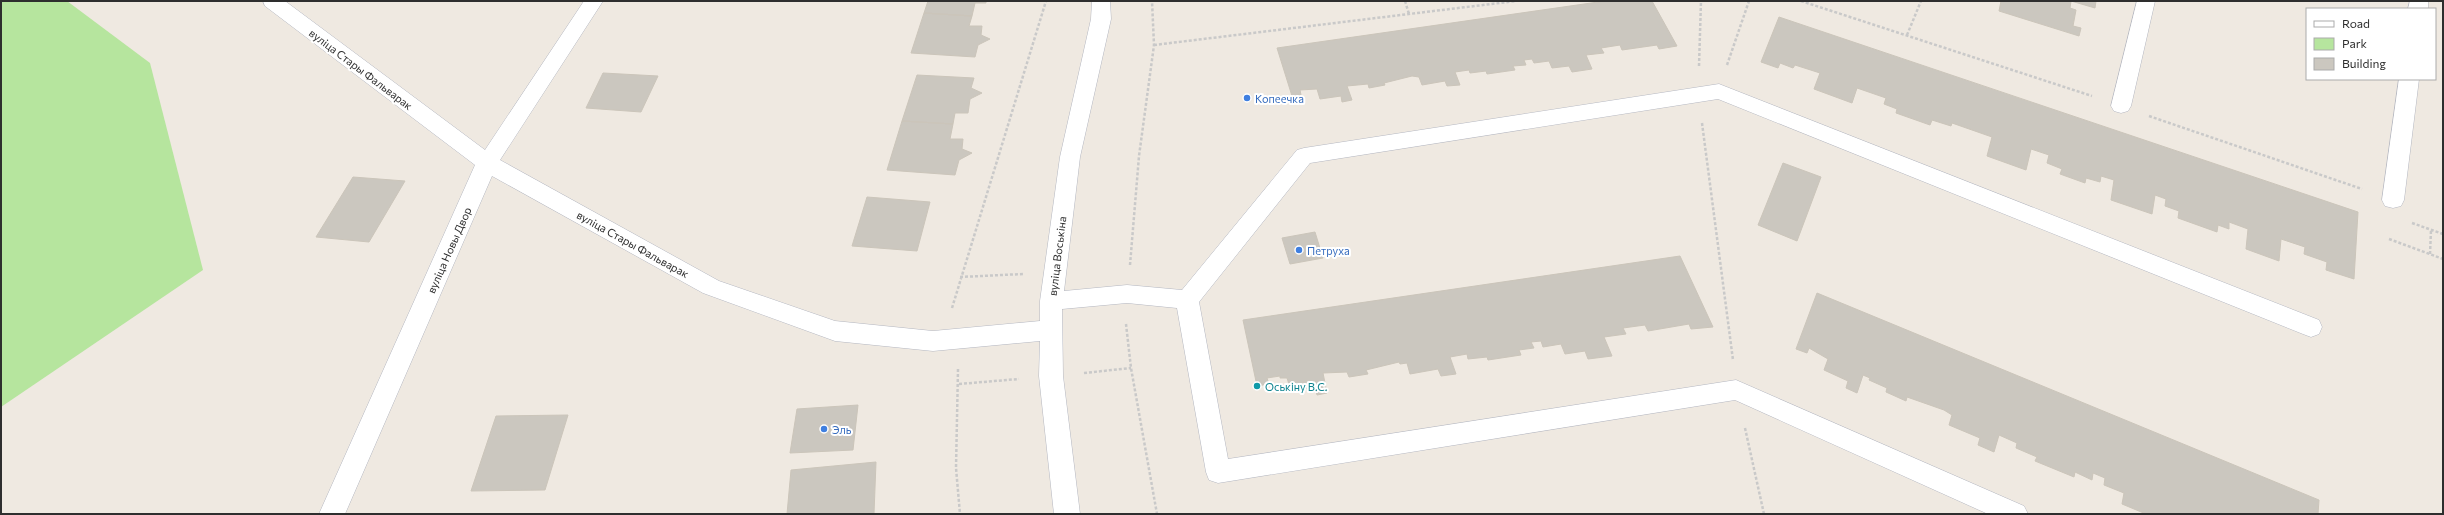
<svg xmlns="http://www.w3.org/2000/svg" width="2444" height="515" viewBox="0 0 2444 515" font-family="Commissioner,sans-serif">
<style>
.green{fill:#b6e59e}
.building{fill:#cbc7bf;stroke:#cbc5ba}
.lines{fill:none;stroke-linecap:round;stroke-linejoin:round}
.minor-casing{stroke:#b4b7c1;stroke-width:1}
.path{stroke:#c9c9c9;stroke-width:2.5;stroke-dasharray:3 2;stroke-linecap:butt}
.minor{fill:#fff;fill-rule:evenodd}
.shop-dot{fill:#3f7fe0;stroke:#fff;stroke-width:1.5}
.culture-dot{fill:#0f9aa8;stroke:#fff;stroke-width:1.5}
.labels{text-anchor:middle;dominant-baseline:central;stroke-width:4;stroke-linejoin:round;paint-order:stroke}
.street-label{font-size:11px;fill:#2e2e2e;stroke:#fff}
.shop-label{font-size:11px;fill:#366cbe;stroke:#fff;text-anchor:start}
.culture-label{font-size:11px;fill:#0d838f;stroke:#fff;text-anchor:start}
</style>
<rect width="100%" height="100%" fill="#efe9e1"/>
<path class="green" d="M1,1h66l83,62 53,207 -202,137z"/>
<path class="building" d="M928,1h58v2h-11l-3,13 -48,-3z
M1605,1h47l25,45 -18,3 -2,-4 -35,5 -2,-5 -19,3 3,5 -18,2 6,14 -20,3 -3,-6 -17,2 -3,-7 -15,2 -2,-4 -8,1 2,5 -13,1 2,4 -28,4 -1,-3 -16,2 -1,-3 -14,2 5,13 -13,1 -2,-5 -23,4 -3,-8 -7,-1 -28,7 1,2 -16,3 -1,-4 -21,2 5,14 -10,2 -1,-6 -21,3 -3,-10 -17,1 1,5 -9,1 -15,-48z
M2001,1h95l-1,7 -24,-7 -1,7 6,2 -3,16 8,2 -2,8 -80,-25z
M924,13l48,3 -3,10h13l-1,9 9,4 -12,6 -3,12 -64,-4z
M1779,17l579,195 -4,67 -28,-9 1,-8 -23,-8 1,-7 -24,-8 -2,22 -33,-12 2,-20 -19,-7v7l-11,-4 -1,7 -39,-14 1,-7 -14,-5 1,-7 -11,-4 -3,19 -41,-14 3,-20 -13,-4 -1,6 -14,-4 -1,5 -25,-9 2,-5 -15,-6 2,-8 -18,-6 -5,21 -39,-14 5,-19 -40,-14 -1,3 -19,-6 -2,5 -34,-12 1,-4 -13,-5 2,-6 -29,-10 -5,15 -38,-14 6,-16 -25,-8 -2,3 -13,-5 -2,5 -17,-6z
M603,73l55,3 -17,36 -55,-4z
M917,75l57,3 -3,10 11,5 -12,6 -2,14h-13l-2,11 -51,-3z
M902,121l51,3 -3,15h13l-1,10 10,4 -13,7 -4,15 -68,-5z
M1783,163l38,14 -24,64 -39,-16z
M353,177l52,4 -36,61 -53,-5z
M867,197l63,5 -13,49 -65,-5z
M1315,232l8,26 -33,6 -8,-26z
M1680,256l33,71 -22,2 -2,-5 -41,7 -3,-6 -22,3 3,6 -22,3 8,19 -24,3 -3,-8 -20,3 -4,-10 -18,3 -2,-6 -10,1 3,6 -15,2 2,5 -33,5 -1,-3 -19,2 -1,-5 -17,3 6,17 -15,2 -3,-7 -28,5 -3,-11 -7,1 -1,-2 -33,8 2,4 -19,3 -2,-5 -24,1 4,20 -10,2 -2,-8 -24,4 -4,-13h-7v-2l-13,2 2,6 -12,2 -14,-66z
M1817,293l502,207 -1,14h-172l-24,-10 2,-11 -20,-8 1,-7 -12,-5 -1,7 -17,-8 -1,5 -39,-16 2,-4 -21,-9 1,-5 -18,-8 -5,17 -16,-7 2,-7 -31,-13 3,-10 -8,-5 -37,-13 -1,4 -20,-9 1,-4 -18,-8 1,-2 -7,-3 -6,18 -11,-5 2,-7 -24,-11 4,-11 -19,-11 -2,5 -11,-4z
M858,405l-5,45 -63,3 7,-44z
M568,415l-23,75 -74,1 25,-75z
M876,462l-2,52h-87l4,-44z"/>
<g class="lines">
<g class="minor-casing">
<path id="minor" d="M263,1h22l200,149 99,-149h19l-103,159 219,121 116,40 98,10 107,-10v-20l20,-144 31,-138 1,-18h18l1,18 -31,138 -16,134 63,-6 55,5 115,-140 7,-2 415,-64 600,236 3,7 -3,7 -8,3 -8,-3 -585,-235 -408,64 -111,139 29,157 508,-79 288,126 4,8h-40l-253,-114 -517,83 -9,-3 -3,-8 -29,-164 -50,-5 -65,6 1,67 17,138h-26l-15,-138 1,-35 -107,10 -98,-10 -132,-48 -211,-117 -147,338h-26l156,-349 -210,-159z
M2137,1h18l-24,105 -3,5 -7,2 -7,-2 -3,-5z
M2410,1h18v8h-20z
M2399,79h20l-15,121 -3,6 -8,2 -8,-2 -3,-6z"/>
</g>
<path class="path" d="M1405,1l4,13
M1801,1l291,95
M1907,35l14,-34
M1154,45l362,-44
M1727,65l22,-64
M1699,66l2,-65
M2149,116l213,73
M1702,123l31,237
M2412,223l31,11
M2389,239l54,20
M2430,254l1,-24
M1130,265l9,-109 15,-111 -2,-44
M960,277l63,-3
M952,308l94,-307
M1126,324l5,44 26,146
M958,369l-2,99 4,46
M1084,373l47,-5
M959,384l60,-5
M1745,428l19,86"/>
<use href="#minor" class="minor"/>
</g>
<g class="shop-dot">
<circle cx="1247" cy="98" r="4"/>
<circle cx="1299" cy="250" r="4"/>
<circle cx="824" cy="429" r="4"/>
</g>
<circle class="culture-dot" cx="1257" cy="386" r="4"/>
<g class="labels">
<g class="street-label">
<text transform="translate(361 69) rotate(37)">вуліца Стары Фальварак</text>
<text transform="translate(633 244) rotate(29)">вуліца Стары Фальварак</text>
<text transform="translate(449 250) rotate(-66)">вуліца Новы Двор</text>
<text transform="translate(1057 256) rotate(-83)">вуліца Воськіна</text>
</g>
<g class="shop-label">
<text x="1255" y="98">Копеечка</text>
<text x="1307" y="250">Петруха</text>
<text x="832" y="429">Эль</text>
</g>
<g class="culture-label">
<text x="1265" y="386">Оськіну В.С.</text>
</g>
</g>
<rect width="2444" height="515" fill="none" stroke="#2e2e2e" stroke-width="4"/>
<rect x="2306" y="8" width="130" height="72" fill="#ffffff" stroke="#ababab"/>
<rect x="2314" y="21" width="20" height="6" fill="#ffffff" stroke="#ababab"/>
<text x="2342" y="28" font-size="12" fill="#2e2e2e">Road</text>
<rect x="2314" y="38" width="20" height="12" fill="#b6e59e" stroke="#ababab"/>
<text x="2342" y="48" font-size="12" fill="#2e2e2e">Park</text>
<rect x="2314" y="58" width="20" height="12" fill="#cbc7bf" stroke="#ababab"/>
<text x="2342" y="68" font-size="12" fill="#2e2e2e">Building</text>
</svg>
